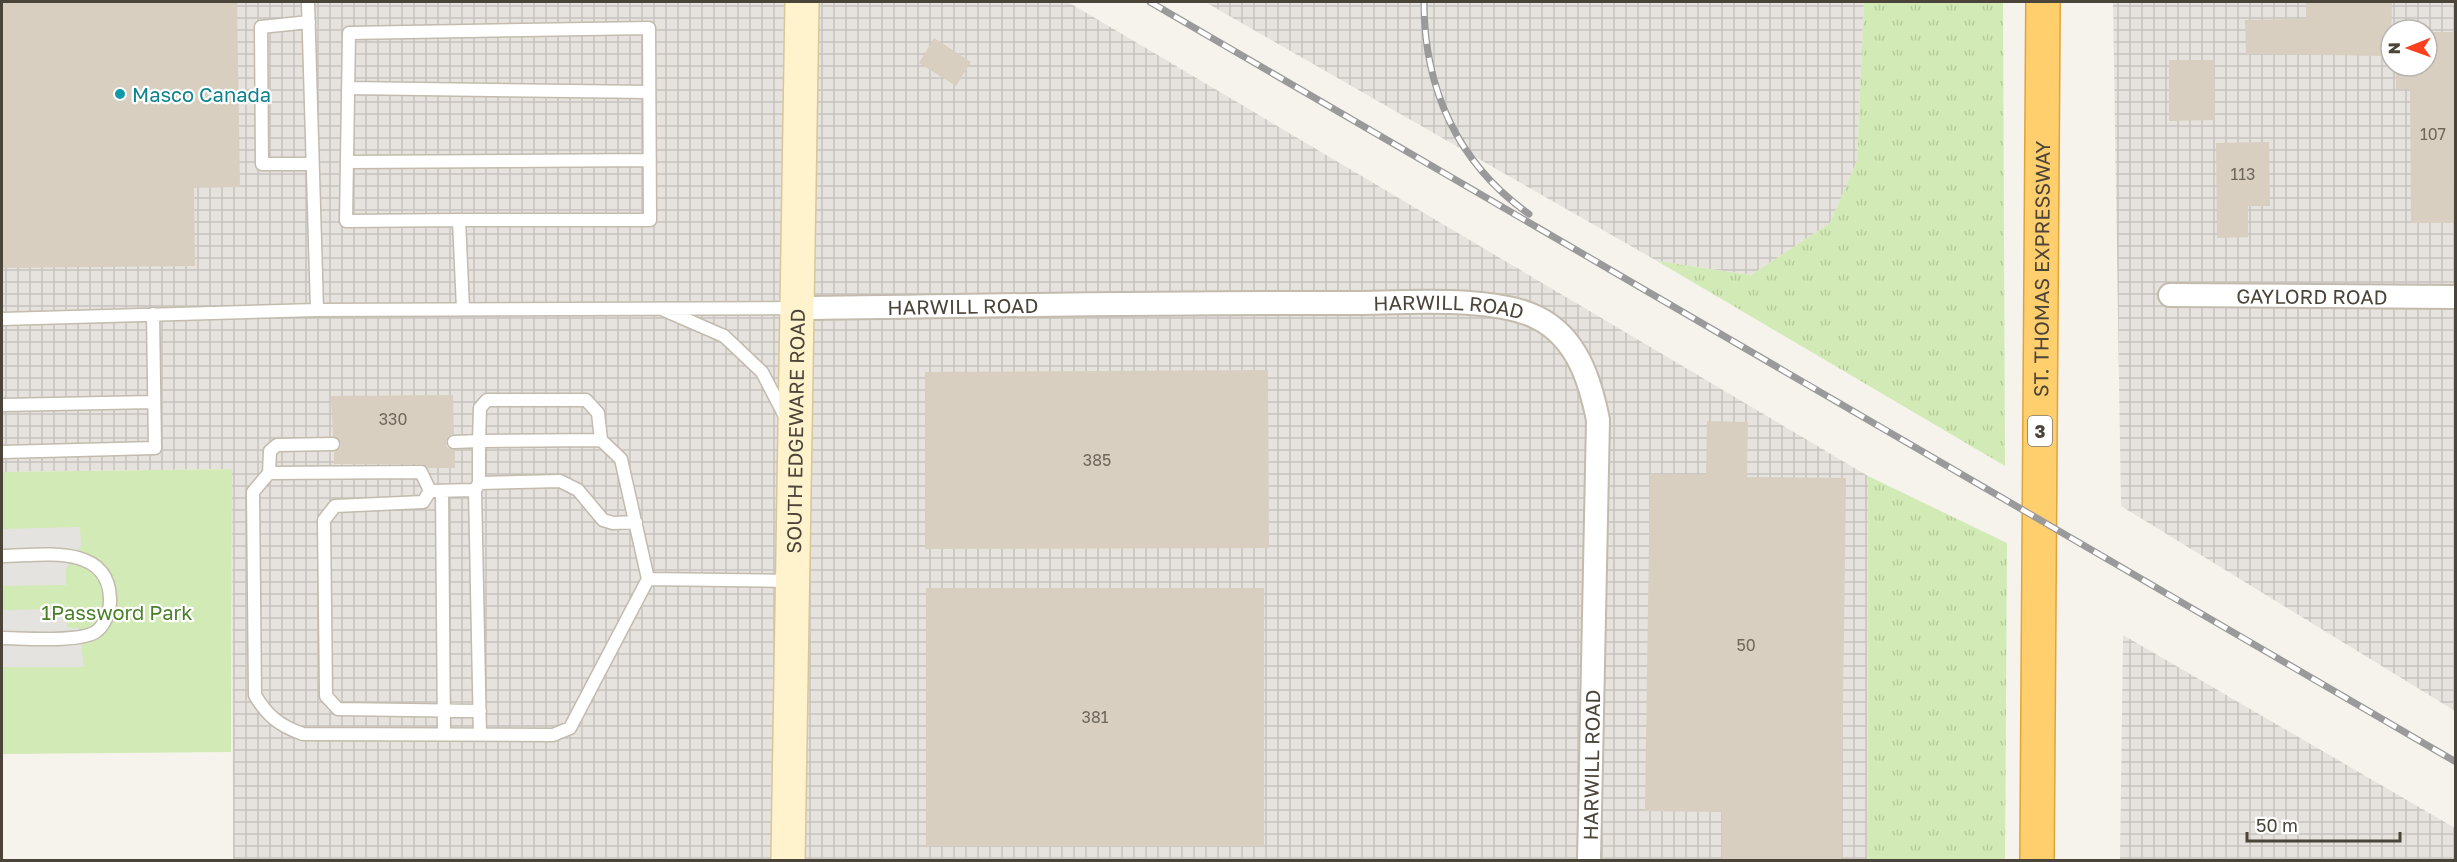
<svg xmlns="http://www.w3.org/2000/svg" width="2457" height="862" viewBox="0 0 2457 862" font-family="'Golos Text',sans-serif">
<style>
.industrial{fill:url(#industrial-grid);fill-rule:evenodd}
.grass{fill:url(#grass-tufts)}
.park{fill:#d2eab5}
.parking{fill:#e5e3e0}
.building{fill:#d8cfc1}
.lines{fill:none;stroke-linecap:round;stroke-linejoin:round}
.service-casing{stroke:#c2bbae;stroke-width:15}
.minor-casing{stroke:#c2bbae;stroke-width:26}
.secondary-casing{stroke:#d6c79b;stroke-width:36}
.motorway-casing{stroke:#e0a43c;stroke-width:36}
.service{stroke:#fff;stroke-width:12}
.minor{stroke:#fff;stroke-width:22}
.secondary{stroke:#fff3cd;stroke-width:33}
.motorway{stroke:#ffcf6e;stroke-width:33}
.rail-casing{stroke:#9a9a9a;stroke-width:7}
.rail{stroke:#fff;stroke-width:4.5;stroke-dasharray:14;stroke-linecap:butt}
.culture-dot{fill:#0f9aa8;stroke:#fff;stroke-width:2}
.labels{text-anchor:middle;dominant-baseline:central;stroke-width:4.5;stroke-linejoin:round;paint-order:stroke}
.number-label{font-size:16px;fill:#6e675b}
.shield{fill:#fff;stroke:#817c74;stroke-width:1.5}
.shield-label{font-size:18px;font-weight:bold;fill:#4b4439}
.culture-label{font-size:20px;fill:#0d838f;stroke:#fff;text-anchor:start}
.street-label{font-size:20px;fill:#4b4439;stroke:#fff}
.park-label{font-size:20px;fill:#4a7f2a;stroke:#fff}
</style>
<defs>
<pattern id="industrial-grid" width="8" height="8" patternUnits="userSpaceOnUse" patternTransform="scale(1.5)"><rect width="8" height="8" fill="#e6e2dd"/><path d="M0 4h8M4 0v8" fill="none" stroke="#c7c3be"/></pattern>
<pattern id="grass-tufts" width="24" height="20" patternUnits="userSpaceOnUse" patternTransform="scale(1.5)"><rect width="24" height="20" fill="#d2eab5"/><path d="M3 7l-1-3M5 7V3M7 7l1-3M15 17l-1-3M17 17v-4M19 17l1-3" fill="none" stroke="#b6ca9c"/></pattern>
</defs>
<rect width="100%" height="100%" fill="#f6f3ec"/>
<path class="industrial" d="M2,2h1066l800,474 -1,384h-1634l-1,-391 -230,3z
M1205,2h659l-7,159 -27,62 -79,52 -94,-14z
M2113,2h342v709l-334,-205zM2391,30h36v36h-36z
M2123,635l332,193v32h-335z"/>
<path class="grass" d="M1864,2h139l2,464 -348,-205 94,14 79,-52 27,-62z
M1868,476l139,67 -2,317h-138z"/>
<path class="park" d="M232,469l-1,283 -229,2v-282z"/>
<path class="parking" d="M80,527l1,19 -15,23v16l-64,1v-57z
M66,609l1,19h12l5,39h-82v-57z"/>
<path class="building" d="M2,2h235l3,185 -46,1 1,78 -193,2z
M2306,2h86l-1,54 -145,-2 -1,-34 61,-1z
M2427,32h29l-3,191h-42l-1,-134h-14v-23h31z
M934,38l37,24 -15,24 -37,-23z
M2169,60h45l1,60 -46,1z
M2269,142l1,64h-22v31l-31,1 -1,-95z
M1268,370l1,178 -344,1v-177z
M453,395l1,39 -5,1 -3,7 1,5 8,3v18h-27l-7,-4h-87v-12l6,-4 1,-5 -8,-7 -2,-40z
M1707,421l41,1 -1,55 99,1 -5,383h-119v-49l-77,-1 5,-337 56,1z
M926,588h338v258h-338z"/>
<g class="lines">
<g class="service-casing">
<path id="service" d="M308,2l9,308
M309,22l-48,5 1,137h50
M348,88l301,4
M347,162l303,-2
M459,220l-113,1 3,-188 300,-5 1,192h-191l4,89
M664,310l60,26 38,36 25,48
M2,319l315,-9 479,-2
M2,405l152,-3
M2,452l153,-4 -2,-134
M269,473l1,-22 7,-6 56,-1
M479,483l81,-2 18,9 25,30 10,3 23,-1
M475,490l-45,1 -7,11 -88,4 -11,14 2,176 12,13 142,2
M430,491l-9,-19 -152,1 -16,19 2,203c12,21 25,31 48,39l250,1 17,-7 78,-149 -27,-120 -20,-19 -3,-27 -12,-13h-99l-7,8 -1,33 -25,1
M442,491l2,243
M2,556c37,0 106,-14 108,42 1,11 -4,25 -13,33 -15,12 -75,7 -95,7
M648,579l143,2
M480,735l-5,-245 4,-7v-42l122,-1"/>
</g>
<g class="minor-casing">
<g id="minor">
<path id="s1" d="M2170,295l286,2"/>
<path id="s2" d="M797,308c184,-2 368,-6 553,-5 51,0 144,-8 188,15 39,20 52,62 60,102l-9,440"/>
</g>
</g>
<g class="secondary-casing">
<g id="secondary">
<path id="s3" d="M788,860l14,-858"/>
</g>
</g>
<g class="motorway-casing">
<g id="motorway">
<path id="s4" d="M2037,860l6,-858"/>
</g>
</g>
<use href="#service" class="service"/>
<use href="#minor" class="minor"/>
<use href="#secondary" class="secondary"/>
<use href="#motorway" class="motorway"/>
<g class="rail-casing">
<path id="rail" d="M1150,2l1306,760
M1424,2c0,86 33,161 105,212"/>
</g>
<use href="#rail" class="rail"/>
</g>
<circle class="culture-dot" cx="120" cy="94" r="6"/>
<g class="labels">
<g class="number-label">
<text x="2433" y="134">107</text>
<text x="2243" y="174">113</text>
<text x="393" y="419">330</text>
<text x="1097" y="460">385</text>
<text x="1746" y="645">50</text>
<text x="1095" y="717">381</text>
</g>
<rect class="shield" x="2028" y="416" width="24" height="30" rx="4.5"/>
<g class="shield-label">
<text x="2040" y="431">3</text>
</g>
<g class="culture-label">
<text x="132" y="94">Masco Canada</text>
</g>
<g class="street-label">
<text stroke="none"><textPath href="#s4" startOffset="591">ST. THOMAS EXPRESSWAY</textPath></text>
<text stroke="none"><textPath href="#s1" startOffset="142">GAYLORD ROAD</textPath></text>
<text stroke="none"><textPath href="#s2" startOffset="166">HARWILL ROAD</textPath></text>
<text stroke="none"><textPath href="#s2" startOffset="652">HARWILL ROAD</textPath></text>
<text stroke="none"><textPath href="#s3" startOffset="429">SOUTH EDGEWARE ROAD</textPath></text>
<text transform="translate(1591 765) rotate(-89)">HARWILL ROAD</text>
</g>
<g class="park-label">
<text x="117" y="612">1Password Park</text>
</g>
</g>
<rect width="2457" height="862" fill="none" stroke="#4b4439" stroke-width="6"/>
<g transform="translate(2409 48) rotate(269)"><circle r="28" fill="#ffffff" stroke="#b7b4b0" stroke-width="1.5"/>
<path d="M0-4.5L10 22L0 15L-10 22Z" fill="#fc3f1d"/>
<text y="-9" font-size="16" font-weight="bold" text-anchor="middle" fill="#4b4439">N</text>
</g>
<path d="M2247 832v9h153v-9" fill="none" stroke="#4b4439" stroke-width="3"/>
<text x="2256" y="832" font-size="18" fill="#4b4439" stroke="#ffffff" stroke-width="4.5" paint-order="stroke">50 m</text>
</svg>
